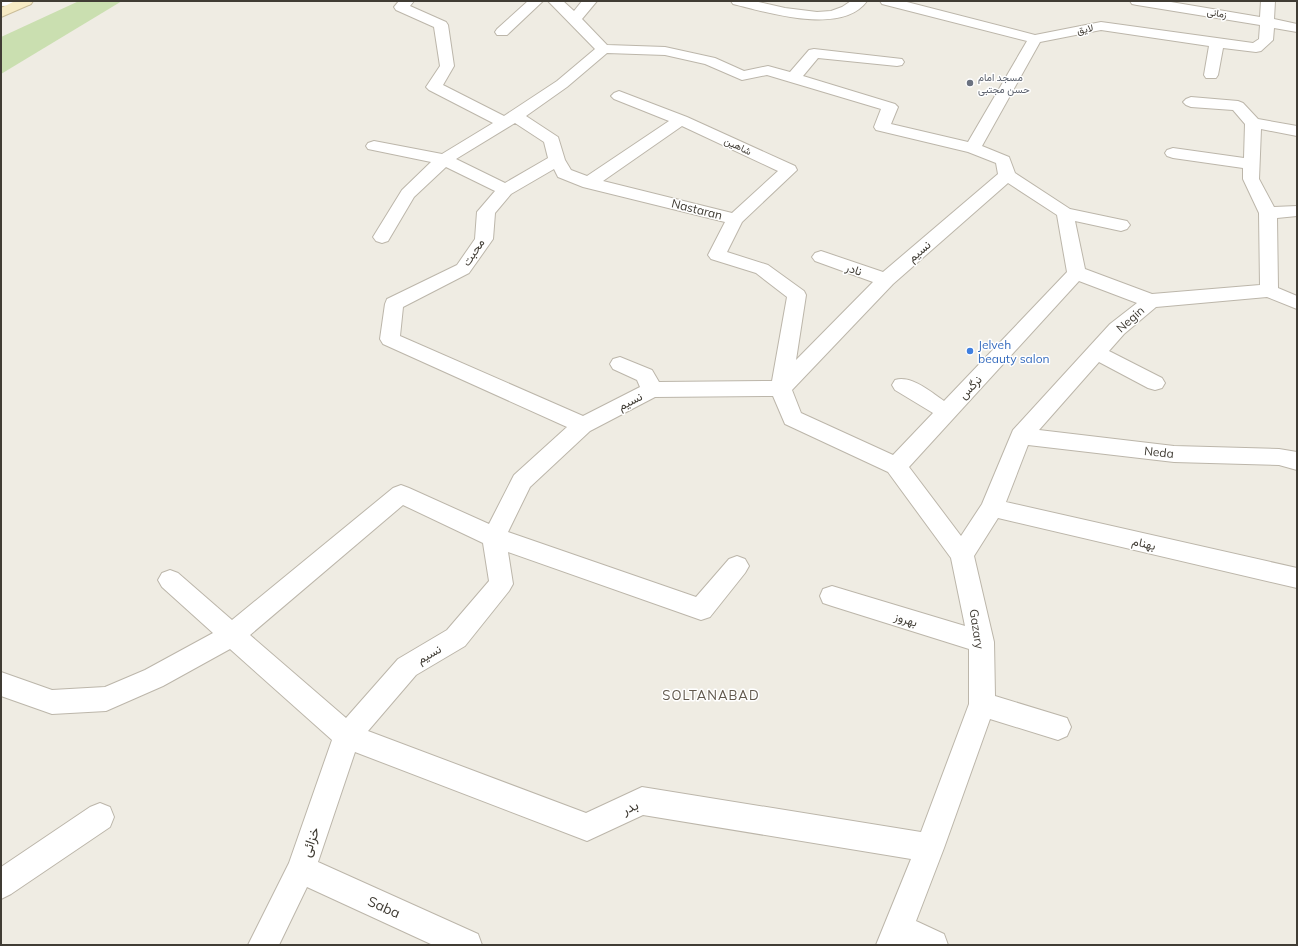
<svg xmlns="http://www.w3.org/2000/svg" width="1298" height="946" viewBox="0 0 1298 946" font-family="Mulish,Vazirmatn,sans-serif">
<style>
.green{fill:#cadfb0}
.lines{fill:none;stroke-linecap:round;stroke-linejoin:round}
.street-casing{stroke:#bcb6aa;stroke-width:2}
.secondary-casing{stroke:#cabd98;stroke-width:2}
.street{fill:#fff;fill-rule:evenodd}
.secondary{fill:#f7ebc5;fill-rule:evenodd}
.worship-dot{fill:#6b7280;stroke:#fff;stroke-width:1.5}
.shop-dot{fill:#3f7fe0;stroke:#fff;stroke-width:1.5}
.labels{text-anchor:middle;dominant-baseline:central;stroke-width:3;stroke-linejoin:round;paint-order:stroke}
.far-street-label{font-size:10px;fill:#403c34;stroke:#fff}
.far-worship-label{font-size:10px;fill:#5b616d;stroke:#fff;text-anchor:start}
.street-label{font-size:12px;fill:#403c34;stroke:#fff}
.shop-label{font-size:12px;fill:#366cbe;stroke:#fff;text-anchor:start}
.neighbourhood-label{font-size:13px;letter-spacing:1px;fill:#62594d;stroke:#fff}
.near-street-label{font-size:14px;fill:#403c34;stroke:#fff}
</style>
<rect width="100%" height="100%" fill="#efece3"/>
<path class="green" d="M79,1h43l-121,73v-37z"/>
<g class="lines">
<g class="street-casing">
<path id="street" d="M1,1h29l1,1 -2,3 -28,1z
M399,1h15l-4,5 36,16 2,3 6,41 -11,19 61,31 53,-35 38,-32 -47,-48h15l11,10 8,-10h15l-15,18 25,26 58,2 50,11 29,13 24,-5 22,6 19,-22 5,-1 88,10 2,3 -2,3 -5,1 -79,-8 -15,18 92,28 3,3 -7,17 77,18 59,-101 -145,-37 -2,-3h23l132,34 66,-13 152,21 6,-4 1,-14 -123,-20 -5,-1 -2,-3h35l95,16 1,-16h14l-1,18 23,5v8l-23,-4 -1,12 -12,11 -5,1 -33,-4 -5,27 -2,3h-10l-2,-3 5,-29 -108,-16 -61,12 -58,104 27,11 6,16 55,36 57,12 3,4 -3,4 -6,2 -46,-10 10,48 67,25 108,-9 -1,-72 -16,-34v-11l-70,-10 -6,-2 -2,-3 2,-3 6,-2 71,10 1,-34 -12,-14 -42,-3 -5,-2 -3,-3 3,-3 5,-2 47,4 5,2 15,16 39,7v10l-36,-7 -2,50 15,28 23,-1v10l-20,2 1,70 19,8v13l-30,-12 -111,10 -32,27 -15,17 53,27 3,5 -3,5 -7,2 -7,-2 -49,-26 -60,68 135,16 105,3 18,3v18l-18,-5 -105,-3 -146,-17 -22,57 291,66v20l-299,-70 -24,38 20,86 1,54 72,22 4,9 -4,9 -9,4 -68,-21 -46,129 -28,73 28,13 4,11h-72l35,-86 -268,-44 -56,26 -232,-89 -37,110 160,72 4,11h-49l-126,-58 -28,58h-31l41,-82 43,-123 -102,-91 -67,37 -57,25 -54,3 -51,-18v-24l51,18 53,-3 40,-17 68,-37 -51,-46 -4,-7 4,-7 8,-3 8,3 54,47 161,-132 8,-3 8,3 80,36 25,-49 53,-48 -184,-83 -3,-5 5,-35 2,-5 70,-34 18,-26 2,-27 18,-21 -49,-24 -32,30 -26,44 -6,2 -6,-2 -3,-4 29,-47 29,-28 -63,-13 -2,-3 2,-3 6,-2 68,13 51,-31 -64,-33 -3,-3 14,-21 -6,-39 -38,-17 -2,-3zM607,53l58,2 40,9 37,16 25,-5 114,34 -7,18 2,3 92,22 28,11 2,11 -115,98 -56,-19 -6,-2 -6,2 -3,4 3,4 58,21 -77,78 10,-65 -2,-4 -36,-26 -41,-13 15,-30 55,-52 -2,-4 -108,-49 -68,-26 -5,2 -3,3 3,3 55,22 -82,55 -16,-6 -6,-10 -7,-23 -32,-21 41,-29zM515,123l29,19 4,16 -43,25 -49,-24zM682,126l96,45 -46,42 -129,-32zM554,169l4,8 25,10 142,35 -17,33 3,4 45,14 31,24 -15,84 -113,1 -7,-12 -32,-13 -7,2 -3,5 3,5 24,11 3,7 -57,29 -183,-80 3,-29 66,-34 24,-34 2,-26 16,-19zM1008,183l49,32 10,57 -123,129c-13,-9 -33,-26 -49,-21l-3,5 3,5 38,23 -40,42 -92,-42 -9,-23 101,-106zM1079,281l58,22 -27,21 -97,106 -31,74 -21,32 -52,-69zM773,396l12,28 103,48 63,86 14,68 -133,-40 -9,3 -3,7 3,7 9,3 137,43v55l-48,128 -279,-45 -56,26 -218,-82 48,-56 49,-29 44,-55 4,-7 -5,-32 193,68 9,-3 35,-44 4,-7 -4,-7 -8,-3 -8,3 -33,38 -188,-65 22,-45 60,-56 65,-34zM403,505l80,38 6,38 -42,49 -49,29 -52,59 -96,-83z
M528,1h15l-36,34h-10l-2,-3 2,-3z
M731,1h23l31,7 32,4 14,-1 11,-4 9,-6h16c-25,35 -101,11 -134,3z
M100,803l10,4 4,10 -4,10 -99,67 -10,5v-32l89,-60z"/>
</g>
<g class="secondary-casing">
<path id="secondary" d="M15,1h18l-2,3 -30,13v-9z"/>
</g>
<use href="#street" class="street"/>
<use href="#secondary" class="secondary"/>
</g>
<circle class="worship-dot" cx="970" cy="83" r="4"/>
<circle class="shop-dot" cx="970" cy="351" r="4"/>
<g class="labels">
<g class="far-street-label">
<text transform="translate(1217 13) rotate(10)">زمانی</text>
<text transform="translate(1085 29) rotate(-11)">لایق</text>
<text transform="translate(738 146) rotate(25)">شاهین</text>
</g>
<g class="far-worship-label">
<text x="978" y="77">مسجد امام<tspan x="978" dy="12">حسن مجتبی</tspan></text>
</g>
<g class="street-label">
<text transform="translate(697 209) rotate(14)">Nastaran</text>
<text transform="translate(919 251) rotate(-41)">نسیم</text>
<text transform="translate(473 252) rotate(-56)">محبت</text>
<text transform="translate(854 269) rotate(19)">نادر</text>
<text transform="translate(1130 319) rotate(-42)">Negin</text>
<text transform="translate(970 387) rotate(-47)">نرگس</text>
<text transform="translate(630 401) rotate(-27)">نسیم</text>
<text transform="translate(1159 452) rotate(6)">Neda</text>
<text transform="translate(1144 543) rotate(13)">بهنام</text>
<text transform="translate(906 619) rotate(17)">بهروز</text>
<text transform="translate(977 629) rotate(81)">Gazary</text>
<text transform="translate(429 654) rotate(-30)">نسیم</text>
</g>
<g class="shop-label">
<text x="978" y="344">Jelveh<tspan x="978" dy="14">beauty salon</tspan></text>
</g>
<g class="neighbourhood-label">
<text x="711" y="695">SOLTANABAD</text>
</g>
<g class="near-street-label">
<text transform="translate(630 807) rotate(-23)">بدر</text>
<text transform="translate(310 842) rotate(-71)">خزائی</text>
<text transform="translate(384 907) rotate(24)">Saba</text>
</g>
</g>
<rect width="1298" height="946" fill="none" stroke="#403c34" stroke-width="4"/>
</svg>
